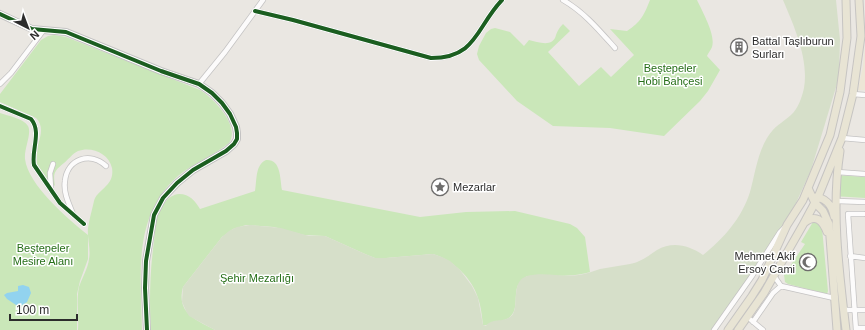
<svg xmlns="http://www.w3.org/2000/svg" width="865" height="330" viewBox="0 0 865 330" font-family="Arial,sans-serif">
<style>
.education{fill:#ede6d6}
.green{fill:#cae7b9}
.cemetery{fill:#d6dfc9}
.water{fill:#92d3ef}
.lines{fill:none;stroke-linecap:round;stroke-linejoin:round}
.minor-casing{stroke:#c4c3c3;stroke-width:6}
.tertiary-casing{stroke:#c4c3c3;stroke-width:8}
.primary-casing{stroke:#c6c4c2;stroke-width:9}
.minor{stroke:#fcfbfb;stroke-width:4.5}
.tertiary{stroke:#fcfbfb;stroke-width:5.5}
.primary{stroke:#e8e4d4;stroke-width:7}
.cycleway-casing{stroke:#fff;stroke-width:6}
.cycleway{stroke:#1b5e20;stroke-width:4}
.labels{text-anchor:middle;dominant-baseline:central;stroke-width:3;stroke-linejoin:round;paint-order:stroke}
.poi-label{font-size:11px;fill:#2c2c2c;stroke:#fff;text-anchor:start}
.park-label{font-size:11px;fill:#256e17;stroke:#fff}
</style>
<rect width="100%" height="100%" fill="#eae7e2"/>
<path class="education" d="M865,46v44h-7l5,-24z"/>
<path class="green" d="M650,0h47c5,11 19,35 15,47 -1,3 -4,6 -5,9l13,14 -12,21 -8,10 -36,35 -54,-8 -57,-2 -36,-25 -38,-41 -2,-6 2,-8 7,-13 5,-4 4,-1 15,4 14,14 5,-6c9,2 24,8 27,-5 2,-5 3,-7 7,-11l7,7 -22,21 31,34 22,-19 10,10 23,-22 -24,-26 17,2c14,-9 17,-16 23,-31z
M54,35l12,2 134,53c13,8 41,36 29,53 -15,12 -35,20 -51,33 -46,40 -37,100 -36,154h-64c1,-14 -2,-28 1,-43 3,-9 9,-19 10,-28 2,-10 -2,-21 -1,-31 1,-8 4,-18 6,-27 3,-12 21,-15 18,-33 -3,-15 -21,-22 -34,-17 -6,3 -9,8 -14,12 -10,8 -11,10 -9,23 -6,-6 -16,-13 -19,-22 -4,-15 13,-33 0,-46l-36,-16v-8l41,-54 7,-4z
M0,113c8,3 23,5 28,13 4,8 -4,22 -3,33 3,26 43,60 63,76v24l-8,22 -3,13v36h-77z
M266,160c15,-1 14,18 16,30l138,27 46,-5 49,-1 55,13 7,4 8,9 5,35c-20,6 -42,3 -63,4 -3,3 -7,6 -9,9 -5,11 2,27 -11,34 -4,2 -8,2 -12,3 -5,1 -7,4 -12,3 -1,-8 -2,-19 -5,-27 -6,-20 -25,-38 -45,-44l-47,4h-11l-10,-4 -40,-18 -21,-1 -30,-8 -28,-2 -13,4 -11,8 -39,50c-7,26 13,33 32,43h-64c-2,-30 -1,-59 3,-89 1,-7 1,-17 3,-24 3,-10 11,-22 22,-23 11,0 16,7 21,15l55,-18c2,-11 0,-26 11,-31z
M835,175l30,2v21l-32,-2z
M813,222c5,0 7,2 9,6l6,63 -1,3 -39,-10 -3,-2 -1,-7 21,-31 -4,-2z"/>
<path class="cemetery" d="M783,0h53l4,40 -1,33 -2,11 -26,86 -15,33 -23,39 -61,88h-497l-26,-14 -2,-3 -5,-11 1,-15 39,-50 7,-6 8,-4 13,-2 31,3 28,8h16l40,18 10,4h11l47,-4 9,3 8,4 10,9 12,16 6,12 5,27 3,1c6,-9 20,-2 27,-12 6,-11 -2,-33 14,-38 17,-5 36,2 52,-1 7,-1 14,-4 21,-6 10,-2 20,-3 30,-5 11,-2 18,-8 27,-14 15,-9 32,-5 46,5 20,-16 39,-37 47,-63 5,-18 7,-37 17,-54 7,-12 15,-15 24,-23 7,-6 11,-18 13,-27 5,-29 -10,-62 -21,-88z"/>
<path class="water" d="M23,285l6,2 2,6 -4,9 -8,5 -12,-8 -3,-4 3,-2 11,-2v-5z"/>
<g class="lines">
<g class="minor-casing">
<path id="minor" d="M563,0c21,12 36,30 52,48
M255,11l38,9 138,38c46,0 45,-31 71,-58
M0,84l11,-11 32,-42
M199,84l26,-32 38,-52
M853,94l12,1
M0,106l31,13c11,13 0,31 3,46l26,38 24,21
M842,138l23,2
M837,172l28,2
M51,188l-1,-15 3,-9
M837,201l28,1
M73,214c-4,-10 -10,-22 -8,-33 2,-22 25,-30 41,-15
M850,256l15,2
M774,276l7,10 53,12
M843,310h22
M751,320l12,10
M753,322l20,-29 8,-7
M856,328h9
M714,330l38,-54 28,-44 5,-5
M856,330l-8,-116h16"/>
</g>
<g class="tertiary-casing">
<path id="tertiary" d="M0,14l32,15 34,3 95,39 38,13 13,9 10,10 8,11 6,13 1,6v6l-3,5 -8,7 -33,19 -16,13 -14,15 -9,17 -8,46 -1,27 2,42"/>
</g>
<g class="primary-casing">
<path id="primary" d="M840,151c-9,59 -1,120 6,179
M808,188l7,15 8,8 6,13 8,106
M813,197c12,0 19,8 21,19
M804,223c12,-10 19,-2 23,9
M728,330l24,-34 10,-16 25,-55 16,-25 27,-65 10,-43 7,-54 -1,-38
M738,330l26,-37 40,-70 14,-26 24,-59 11,-44 8,-58 -2,-36"/>
</g>
<use href="#minor" class="minor"/>
<use href="#tertiary" class="tertiary"/>
<use href="#primary" class="primary"/>
<g class="cycleway-casing">
<path id="cycleway" d="M255,11l38,9 138,38c46,0 45,-31 71,-58
M0,14l32,15 34,3 95,39 38,13 13,9 10,10 8,11 6,13 1,6v6l-3,5 -8,7 -33,19 -16,13 -14,15 -9,17 -8,46 -1,27 2,42
M0,106l31,13c11,13 0,31 3,46l26,38 24,21"/>
</g>
<use href="#cycleway" class="cycleway"/>
</g>
<defs>
<g id="building-ring" transform="scale(0.9)"><circle r="9.5" fill="#fff" stroke="#6e6d6c" stroke-width="1.5"/><path d="M-4-6H4V6H1V3H-1V6H-4ZM-2.5-4.3h1.7v1.8h-1.7ZM.8-4.3h1.7v1.8H.8ZM-2.5-1h1.7V.8h-1.7ZM.8-1h1.7V.8H.8Z" fill="#6e6d6c"/></g>
<g id="sight-ring" transform="scale(0.9)"><circle r="9.5" fill="#fff" stroke="#6e6d6c" stroke-width="1.5"/><path d="M0-6L1.8-2.2L6-1.7L2.9 1.2L3.7 5.4L0 3.3L-3.7 5.4L-2.9 1.2L-6-1.7L-1.8-2.2Z" fill="#6e6d6c"/></g>
<g id="mosque-ring" transform="scale(0.9)"><circle r="9.5" fill="#fff" stroke="#6e6d6c" stroke-width="1.5"/><path d="M3.5-4.9A6 6 0 1 0 3.5 4.9A5 5 0 1 1 3.5-4.9Z" fill="#6e6d6c"/></g>
</defs>
<g fill-rule="evenodd">
<use href="#building-ring" x="739" y="47"/>
<use href="#sight-ring" x="440" y="187"/>
<use href="#mosque-ring" x="808" y="262"/>
</g>
<g class="labels">
<g class="poi-label">
<text x="752" y="41">Battal Taşlıburun<tspan x="752" dy="13">Surları</tspan></text>
<text x="453" y="187">Mezarlar</text>
<text x="795" y="256" text-anchor="end">Mehmet Akif<tspan x="795" dy="13">Ersoy Cami</tspan></text>
</g>
<g class="park-label">
<text x="670" y="68">Beştepeler<tspan x="670" dy="13">Hobi Bahçesi</tspan></text>
<text x="43" y="248">Beştepeler<tspan x="43" dy="13">Mesire Alanı</tspan></text>
<text x="257" y="278">Şehir Mezarlığı</text>
</g>
</g>
<g transform="translate(28 28) rotate(138)" stroke="#ffffff" stroke-width="3" paint-order="stroke">
<path d="M0-3L7 15L0 10L-7 15Z" fill="#2c2c2c"/>
<text y="-6" font-size="11" font-weight="bold" text-anchor="middle" fill="#2c2c2c">N</text>
</g>
<path d="M10 314v6h67v-6" fill="none" stroke="#2c2c2c" stroke-width="2"/>
<text x="16" y="314" font-size="12" fill="#2c2c2c" stroke="#ffffff" stroke-width="3" paint-order="stroke">100 m</text>
</svg>
